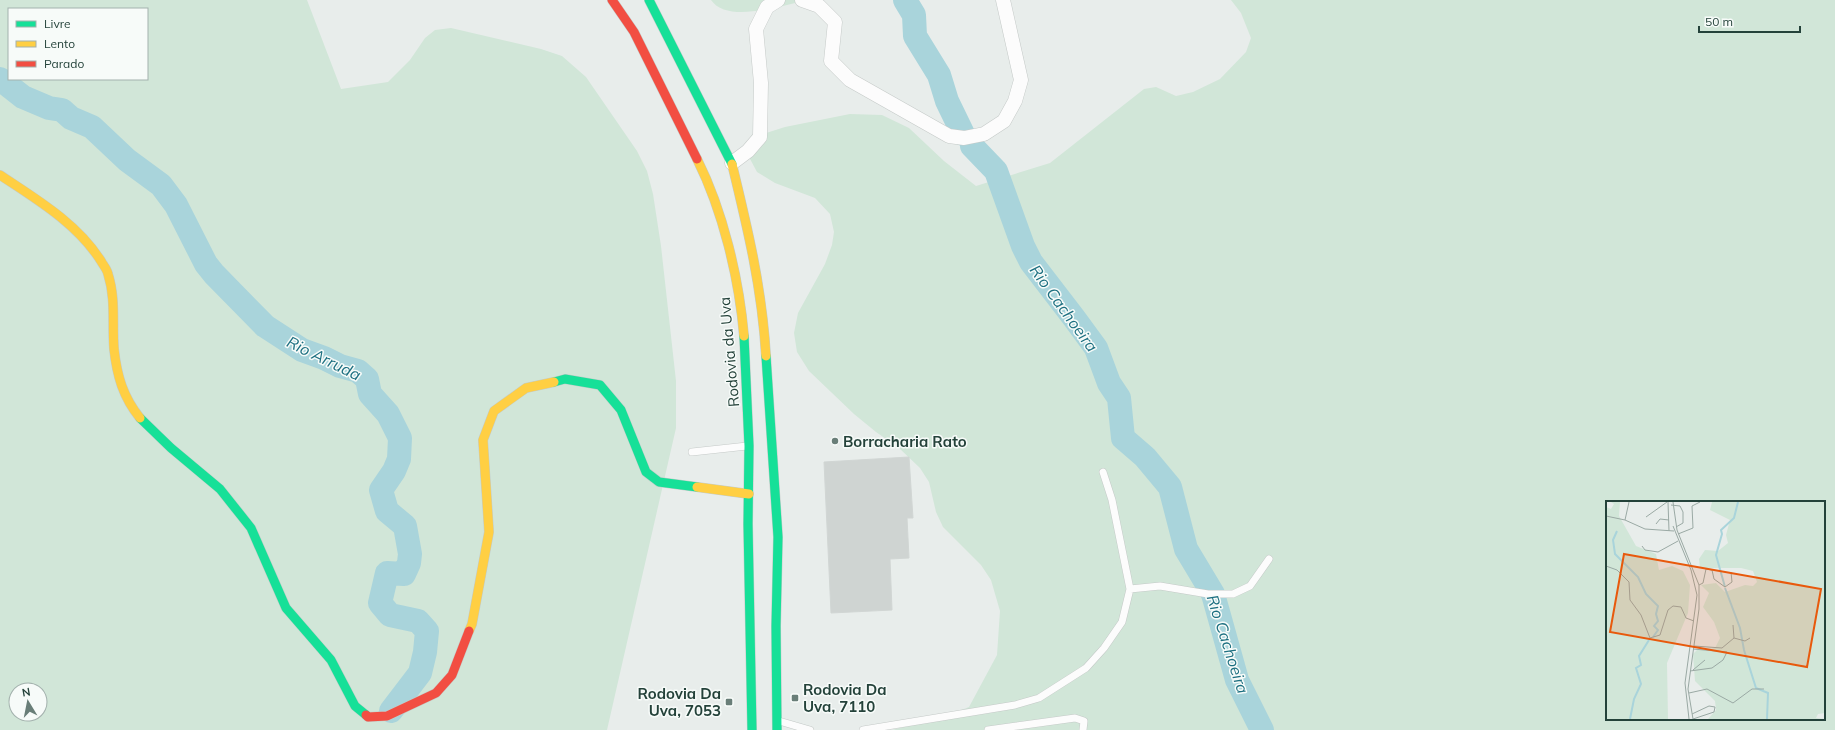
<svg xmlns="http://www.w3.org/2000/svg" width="1835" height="730" viewBox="0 0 1835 730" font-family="Mulish,sans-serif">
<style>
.green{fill:#d1e6d8;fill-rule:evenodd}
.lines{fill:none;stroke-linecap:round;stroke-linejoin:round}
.river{stroke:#a9d4db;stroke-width:24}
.building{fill:#cfd4d2;stroke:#d1d6d4}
.lane-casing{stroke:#c5cac8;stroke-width:8}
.street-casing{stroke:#c5cac8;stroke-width:15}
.fast-casing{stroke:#c3cbc8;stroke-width:10}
.slow-casing{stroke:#c3cbc8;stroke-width:10}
.jam-casing{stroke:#c3cbc8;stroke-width:10}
.lane{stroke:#fcfcfc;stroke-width:7}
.street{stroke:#fcfcfc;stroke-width:14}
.fast{stroke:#16e098;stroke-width:9}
.slow{stroke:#ffcf43;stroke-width:9}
.jam{stroke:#f24e42;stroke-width:9}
.poi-dot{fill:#697e78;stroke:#f7fbf9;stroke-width:1.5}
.labels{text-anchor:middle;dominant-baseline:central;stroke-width:3;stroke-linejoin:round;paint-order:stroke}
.street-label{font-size:15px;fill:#24423a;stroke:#f7fbf9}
.poi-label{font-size:15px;font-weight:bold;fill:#24423a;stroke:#f7fbf9;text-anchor:start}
.water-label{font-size:16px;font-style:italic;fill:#1c6f80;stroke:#f7fbf9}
.inset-river{fill:none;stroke:#a9d4db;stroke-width:2}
.inset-road{fill:none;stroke:#9aa9a4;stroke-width:1}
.view{fill:#e8590c;fill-opacity:0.15;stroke:#e8590c;stroke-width:2}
.inset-edge{fill:none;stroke:#24423a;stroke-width:2}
</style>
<rect width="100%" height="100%" fill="#e8edeb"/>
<path class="green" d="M0,0h307l34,89 47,-7 22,-22 15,-22 10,-8 16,-2 90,21 21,7 24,21 51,74 10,20 6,23 8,52 15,135v47l-69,302h-607zM9,9h138v70h-138zM16,690h24v24h-24z
M711,0h98c-24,4 -81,25 -98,0z
M1231,0h604v730h-943l54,-14 23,-9 28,-52 3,-44 -9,-31 -10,-15 -38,-38 -7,-15 -7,-30 -9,-14 -21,-20 -23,-16 -22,-18 -45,-43 -12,-19 -3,-19 4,-20 27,-49 7,-19 2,-13 -4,-18 -15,-16 -40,-15 -18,-11 -8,-15 14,-23 22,-7 65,-13 32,1 27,13 35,33 32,25 74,-23 94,-74 12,-2 20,9 17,-4 27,-13 26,-27 5,-14 -10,-25zM1607,502h217v217h-217z"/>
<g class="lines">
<path class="river" d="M905,0l9,15 1,21 24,39 8,26 16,33
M0,79l23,18 26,11 13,2 9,8 21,9 35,33 34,25 15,20 30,59 8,10 51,52 37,24 22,8 16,8 18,5 9,8 3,15 18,20 12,24 -1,21 -5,12 -13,19 6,21 18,15 5,28 -1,9 -5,11 -17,-1 -7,30 10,12 28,6 9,10 -2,21 -5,21 -29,38
M972,146l24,25 27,75 8,16 43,56 22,30 13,35 10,15 4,40 22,19 25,30 16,62 27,45 24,86 25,50"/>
</g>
<path class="building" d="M909,457l4,61h-6l2,40 -19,1 2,51 -61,3 -7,-151z"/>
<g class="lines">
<g class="lane-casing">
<path id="lane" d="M692,452l55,-6
M1103,472l9,28 18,89
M779,721l31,9
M863,730l152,-25 24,-7 47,-30 18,-20 18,-26 8,-33 30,-3 48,8h25l17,-8 19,-27
M988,730l87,-12 9,3 -1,9"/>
</g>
<g class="street-casing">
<path id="street" d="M802,0l17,6 16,16 -4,39 19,19 99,56 15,2 20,-4 20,-13 11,-20 6,-21 -18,-80
M732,163l16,-12 12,-14 1,-54 -5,-54 11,-22 11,-7"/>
</g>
<g class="fast-casing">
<path id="fast" d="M649,0l83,164
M744,336l5,110 -1,78 4,206
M766,356l12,181 -2,89 1,104
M554,382l11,-3 35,6 21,25 25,62 13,10 38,5
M140,418l31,30 49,41 31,39 35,80 45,52 24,46 11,9"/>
</g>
<g class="slow-casing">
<path id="slow" d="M697,159c26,52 42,119 47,177
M732,164c16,66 30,124 34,192
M0,175c36,24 77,48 101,86 2,4 6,8 7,13 8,25 4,49 6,75 3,27 9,48 26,69
M697,487l52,7
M469,631l3,-7 17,-92 -6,-92 11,-29 32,-23 28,-6"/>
</g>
<g class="jam-casing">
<path id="jam" d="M612,0l22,32 63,127
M366,715l2,2 19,-1 49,-23 16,-18 17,-44"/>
</g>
<use href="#lane" class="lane"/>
<use href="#street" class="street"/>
<use href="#fast" class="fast"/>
<use href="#slow" class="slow"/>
<use href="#jam" class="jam"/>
</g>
<g class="poi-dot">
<circle cx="835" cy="441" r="4"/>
<rect x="791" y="694" width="8" height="8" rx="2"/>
<rect x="725" y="698" width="8" height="8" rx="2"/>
</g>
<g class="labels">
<g class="street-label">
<text transform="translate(729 352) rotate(-95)">Rodovia da Uva</text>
</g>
<g class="poi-label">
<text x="843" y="441">Borracharia Rato</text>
<text x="803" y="689">Rodovia Da<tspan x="803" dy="17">Uva, 7110</tspan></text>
<text x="721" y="693" text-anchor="end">Rodovia Da<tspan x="721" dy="17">Uva, 7053</tspan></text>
</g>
<g class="water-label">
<text transform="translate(1064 308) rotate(54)">Rio Cachoeira</text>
<text transform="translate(324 358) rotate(26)">Rio Arruda</text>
<text transform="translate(1228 644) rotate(72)">Rio Cachoeira</text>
</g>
</g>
<g transform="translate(1606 501)">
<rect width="219" height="219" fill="#e8edeb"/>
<path d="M5,1h9l-1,14 17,30 20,8 3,16 13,-4 11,5 7,14 -2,28 -21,50 1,56h-62v-212l5,2 3,-5zM106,1h113v211l-7,1 -2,4 9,1h-117l8,-9 -1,-9 -20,-20 -2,-27 4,-4 18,-2 5,-10 -6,-16 -11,-15 6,-14 -8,-8 15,-2 9,9 20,-7 8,1 4,-4 -4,-11 -12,-3h-41l-1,-9 6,-9 13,1 10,-8 -2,-8 4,-15 -20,-10z" fill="#d1e6d8"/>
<path class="inset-river" d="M11,30l-4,9 2,14 23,23 8,17 12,12 -2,8 2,7 -4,5 4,4 -5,7M119,86l-9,-32 6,-21 -1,-4 13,-12 4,-16M119,87l15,40 4,22 12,38 12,5 -1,26M24,218l4,-20 7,-15 -5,-16 5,-3 -2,-9 10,-16"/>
<path class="inset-road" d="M62,1l1,29M67,1l4,28 22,55v24l-11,80 5,30M65,4l9,1 3,6v11l-7,4M0,15l19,4 20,9 29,2M40,16l21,-15M19,19l4,-18M50,23l4,-5 9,1M67,25l18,44 6,25 -12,88 4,36M72,33l15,-6 -1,-22 8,-4M36,45l3,4 13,2 20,-11M0,65l11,4 12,12 1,18 11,15 9,23 10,-3 8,-25 5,-4 8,1 5,11 8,3M93,84l4,-2 3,-14 6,1 2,9 11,8 7,-5 -1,-10M127,124l1,13M88,145l28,2 12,-10 11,3 5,-3M87,169l12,-10M84,170l22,-3 11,-8 4,-8 -34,-3M83,192l18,-4 26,14 19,-14h12M86,213l17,-8 6,1 -1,5 -21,7"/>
<path class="view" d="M18,53l197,35 -14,78 -197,-35z"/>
<rect width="219" height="219" class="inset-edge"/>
</g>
<rect x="8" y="8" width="140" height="72" fill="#f7fbf9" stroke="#a3b1ad"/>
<rect x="16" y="21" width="20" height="6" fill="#16e098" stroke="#a3b1ad"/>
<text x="44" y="28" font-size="12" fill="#24423a">Livre</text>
<rect x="16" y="41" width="20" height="6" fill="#ffcf43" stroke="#a3b1ad"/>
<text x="44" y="48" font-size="12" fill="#24423a">Lento</text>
<rect x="16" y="61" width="20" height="6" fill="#f24e42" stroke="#a3b1ad"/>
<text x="44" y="68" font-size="12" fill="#24423a">Parado</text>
<g transform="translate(28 702) rotate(350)"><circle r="19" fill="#f7fbf9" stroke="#a3b1ad"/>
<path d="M0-3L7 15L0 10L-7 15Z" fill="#697e78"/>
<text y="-6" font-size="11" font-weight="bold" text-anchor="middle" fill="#24423a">N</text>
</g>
<path d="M1699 26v6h101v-6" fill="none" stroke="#24423a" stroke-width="2"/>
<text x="1705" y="26" font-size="12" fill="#24423a" stroke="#f7fbf9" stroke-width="3" paint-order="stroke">50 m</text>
</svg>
